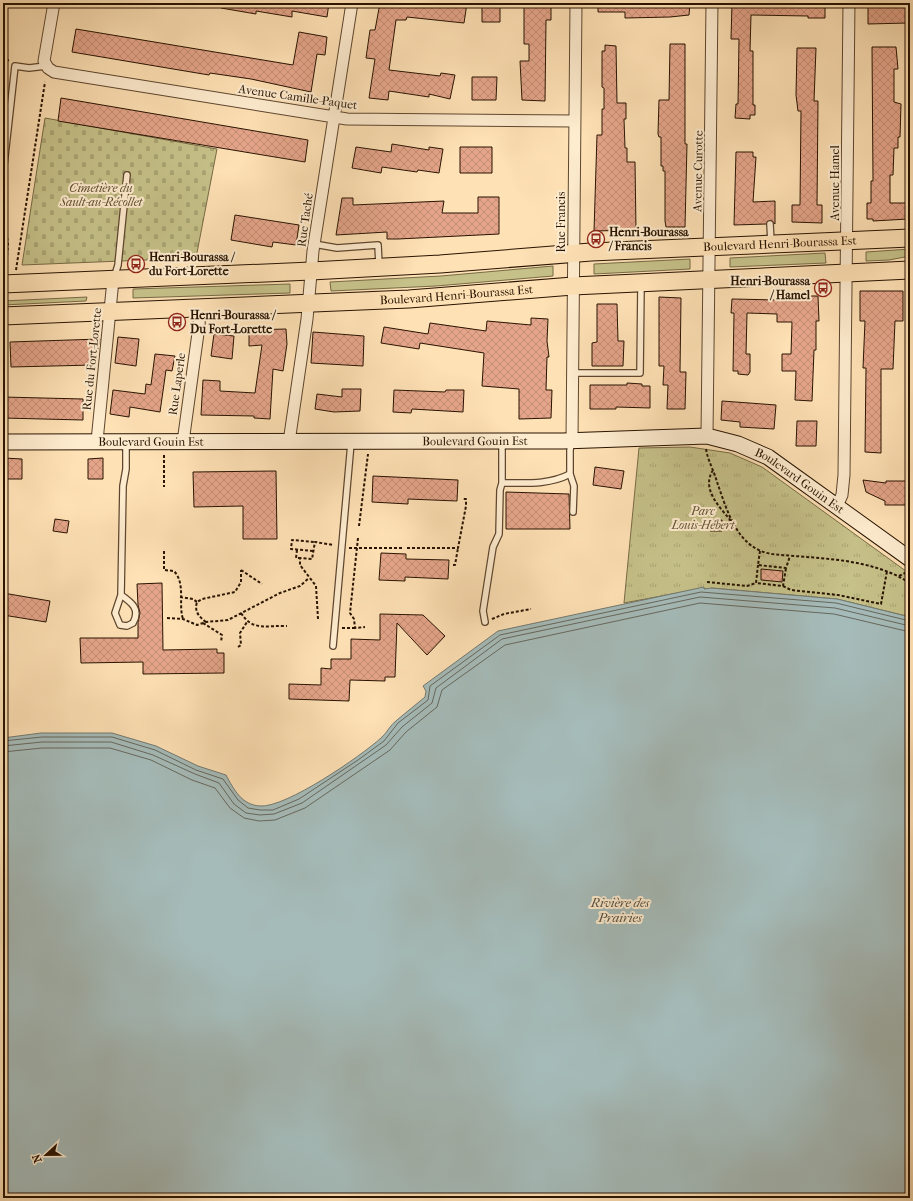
<svg xmlns="http://www.w3.org/2000/svg" width="913" height="1201" viewBox="0 0 913 1201" font-family="'IM FELL French Canon',serif">
<style>
.green{fill:#c6c189;stroke:#776a45}
.cemetery{fill:url(#cemetery-stones);stroke:#776a45}
.park{fill:url(#park-tufts);stroke:#776a45}
.water{fill:#a5bbb9;stroke:#73786f}
.lines{fill:none;stroke-linecap:round;stroke-linejoin:round}
.shore{stroke:#66675d;stroke-width:1}
.building{fill:url(#building-cross-hatch);stroke:#281301}
.lane-casing{stroke:#5e462e;stroke-width:8}
.street-casing{stroke:#5e462e;stroke-width:13}
.secondary-casing{stroke:#281301;stroke-width:17}
.primary-casing{stroke:#281301;stroke-width:19}
.path{stroke:#281301;stroke-width:2;stroke-dasharray:3 2;stroke-linecap:butt}
.lane{stroke:#feeccf;stroke-width:5.5}
.street{stroke:#feeccf;stroke-width:11}
.secondary{stroke:#feeccf;stroke-width:15}
.primary{stroke:#fee1b5;stroke-width:17}
.labels{text-anchor:middle;dominant-baseline:central;stroke-width:4;stroke-linejoin:round;paint-order:stroke}
.street-label{font-size:12px;fill:#281301;stroke:#feeccf}
.park-label{font-size:12px;font-style:italic;fill:#5f5031;stroke:#feeccf}
.poi-label{font-size:12px;font-weight:bold;fill:#281301;stroke:#feeccf;text-anchor:start}
.water-label{font-size:13px;font-style:italic;fill:#544e41;stroke:#feeccf}
</style>
<defs>
<pattern id="cemetery-stones" width="16" height="16" patternUnits="userSpaceOnUse"><rect width="16" height="16" fill="#c6c189"/><path d="M2 7V4a2 2 0 0 1 4 0v3zM10 15v-3a2 2 0 0 1 4 0v3z" fill="#aaa574"/></pattern>
<pattern id="park-tufts" width="24" height="20" patternUnits="userSpaceOnUse"><rect width="24" height="20" fill="#c6c189"/><path d="M3 7l-1-3M5 7V3M7 7l1-3M15 17l-1-3M17 17v-4M19 17l1-3" fill="none" stroke="#aaa574"/></pattern>
<pattern id="building-cross-hatch" width="8" height="8" patternUnits="userSpaceOnUse"><rect width="8" height="8" fill="#e5a58a"/><path d="M0 0l8 8M0 8l8-8" fill="none" stroke="#c48d75"/></pattern>
</defs>
<rect width="100%" height="100%" fill="#fee1b5"/>
<filter id="stains"><feTurbulence type="fractalNoise" baseFrequency=".005" numOctaves="4"/><feColorMatrix values="0 0 0 0 .2 0 0 0 0 .09 0 0 0 0 .02 0 0 0 .5 -.17"/></filter>
<radialGradient id="worn" r=".72"><stop offset=".6" stop-color="#630" stop-opacity="0"/><stop offset="1" stop-color="#630" stop-opacity=".3"/></radialGradient>
<path class="green" d="M910,249v7l-21,4 -23,1v-9z
M825,253l1,10 -96,4v-9z
M690,259v10l-96,5v-10z
M553,266v10l-117,10 -105,5 -1,-9 111,-6z
M290,284v9l-157,5v-9z
M87,297l-1,4 -83,4v-4z"/>
<path class="cemetery" d="M45,118l172,31 -21,109 -174,7z"/>
<path class="park" d="M690,447l40,6 32,14 148,107v43l-73,-18 -126,-11v1h-7v-1l-80,15 15,-155z"/>
<path class="water" d="M704,587v2l7,-1 126,11 73,18v581h-907v-460l38,-5h71l44,13 42,20 28,9c8,15 16,30 34,31 26,2 101,-50 121,-68 6,-5 9,-13 16,-18 9,-8 19,-15 28,-23l1,-6 -3,-5 75,-55z"/>
<g class="lines">
<path class="shore" d="M3,741l39,-4h70l43,13 41,20 27,9 15,21 10,8 12,2h13l26,-11 59,-39 26,-19 14,-18 30,-23 2,-14 70,-51 201,-43 135,11 74,18
M3,746l39,-4h69l42,13 42,19 24,9 15,21 12,9 14,2 14,-1 28,-11 84,-58 16,-18 30,-24 4,-15 66,-49 198,-42 135,11 75,18
M3,752l39,-4h68l41,12 41,20 23,8 15,20 14,10 15,3 16,-1 30,-12 85,-58 16,-18 31,-25 5,-17 63,-45 195,-42 134,11 76,18"/>
</g>
<path class="building" d="M221,3h108l-2,14 -35,-6v6l-36,-6v3l-35,-6z
M380,3h87l-3,20 -57,-6 -1,3h-10l-7,50 51,6 1,-3 14,2 -5,24 -21,-5v3l-40,-6 -1,9 -19,-2 6,-39 -9,-1 4,-28h5z
M482,3h18v19h-18z
M524,3h27v17h-5l-1,81 -23,-1 -2,-39h9v-17h-5z
M598,3h92l-1,12 -19,2 -45,1v-6h-27z
M732,3h93v15h-17v-2l-57,-1 -1,36h3v54h2v10h-5v4l-15,-1 1,-14h2l1,-65h-8z
M896,3h14v18h-2v2l-40,1v-17h28z
M76,29l217,36 6,-33 28,5 -2,18 -8,-1 -6,38 -60,-13 -41,-6 -1,2 -137,-23z
M670,44h15v100h2l-2,83h-19l-1,-6v-50h-2v-5h-2v-29h-2l-1,-3 1,-34h10z
M605,45l11,1 1,57h9v16h-2l1,29h2v14h8l1,68 -42,1 3,-96h5v-26h2v-21l-2,-1v-36h3z
M872,47h24l2,22h-4v33l7,2 -1,33h-2v11h-4l-1,27h-3v28h18v16l-35,2v-2h-6v-16h4v-22h2z
M797,48h19l-2,53h4l-1,104h5v18l-30,-1v-17h8l1,-94h-3l-2,-16z
M472,77h25l-1,23h-24z
M61,98l247,42 -3,22 -247,-41z
M392,144l37,6v-3l14,2 -4,24 -21,-3 -1,2 -35,-5 -1,6 -29,-5 4,-21 35,5z
M460,147h32v26h-32z
M736,152h17v5h3l-3,45 22,-1v23l-5,-4 -4,4 -32,1z
M478,197h21v37l-101,5h-11v-7l-51,3 6,-37h11v7l91,-4 -2,12h36z
M235,215l64,10 -3,20 -23,-3 -1,5 -41,-7z
M860,291h43v30h-8l-2,48h-12v84l-16,-1 1,-84h-3l2,-47h-5z
M777,296h41l1,25h-3v29h-2l-2,51 -17,-1 1,-29h-14v-17h9l1,-32h-15v-8l-30,-1 -1,41h4v18l-2,3 -10,-1v-3h-5l1,-58h-3l1,-14 45,1z
M659,297l22,1 -1,74h6l-1,37h-18l1,-24h-5l1,-19h-5z
M597,304h20l1,37h6l-1,25h-31v-23l5,-1z
M531,318l17,1 -1,22 2,16h-2l-1,33h6l-1,28 -32,1v-30l-37,-3 2,-33 -64,-10 -1,6 -38,-6 3,-16 44,7 2,-11 56,8 1,-10 44,4z
M286,329l1,15 -4,27 -10,-2 -3,50 -16,-1v-2l-53,-1 2,-35 17,1v10l35,2 7,-48 -13,1v-16z
M313,332l51,4 -1,30 -52,-3z
M214,334l20,2 -2,23 -21,-3z
M118,337l21,2 -3,27 -21,-3z
M100,339l-6,26 -83,2 -1,-25z
M155,354l20,2 -3,15 -6,-1 -6,42 -30,-5 -1,10 -19,-3 3,-24 32,4 1,-10 5,1z
M627,383l15,1v2h8v22l-34,-1v2h-26v-24h37z
M342,389h19l-1,22 -26,1 -19,-3 2,-15 25,3z
M394,390l51,2 1,-2h18l-1,22 -51,-3 -1,4 -18,-1z
M3,397l80,2v21l-80,-2z
M722,401l54,4 -2,24 -34,-2v-5l-19,-2z
M797,421h20l-1,25h-20z
M4,458l18,1v20h-19z
M103,458v21h-15v-20z
M595,467l29,4 -3,18 -28,-4z
M276,471l1,68h-34v-33l-49,1 -1,-35z
M373,476l85,4 -1,21 -49,-2v5l-36,-2z
M863,480l23,3v-2h24v24h-25v-4l-19,-9z
M506,492l63,2 1,35h-64z
M55,519l14,2 -2,12 -14,-2z
M710,520h12v11h-12z
M381,553l25,1v5l43,1 -1,19 -43,-2v4l-26,-1z
M761,569l22,2 -1,11 -21,-2z
M162,583l1,67 54,-1v4h7v20l-81,1v-12l-62,1 -1,-25h58v-16l2,-9 -2,-8 -1,-21z
M3,593l47,8 -4,21 -43,-7z
M380,614l43,1 22,21 -18,19 -30,-32 -2,54h-10v4l-35,-1 -1,21 -60,-2v-15l32,1v-17l10,1v-10h20v-20l29,1z"/>
<g class="lines">
<g class="lane-casing">
<path id="lane" d="M3,174l12,-108 14,2 17,-2
M770,224l1,18
M314,244l23,4 41,-3 1,20
M114,278l4,-13 9,-90
M572,373h68l1,-88
M502,442v41c24,0 47,2 68,-9v-24l2,-9
M570,474l4,12 -1,26
M121,595c10,7 20,14 12,28l-6,3 -7,-1 -5,-12 6,-18 2,-109 3,-17v-27
M485,622l-2,-11 10,-64 6,-13 1,-44 2,-7
M333,646l18,-203"/>
</g>
<g class="street-casing">
<path id="street" d="M54,3l-10,58 4,7 6,4 293,47 227,2
M707,436l5,-433
M97,441l16,-161
M572,441l4,-438
M183,442l16,-116 1,-19
M289,442l18,-123 6,-68 39,-248
M837,506l5,-11 2,-20 5,-472"/>
</g>
<g class="secondary-casing">
<g id="secondary">
<path id="s1" d="M3,442l560,-1 144,-5 31,8 30,13 142,102"/>
</g>
</g>
<g class="primary-casing">
<g id="primary">
<path id="s2" d="M3,284l308,-13 129,-7 151,-12 319,-14"/>
<path id="s3" d="M3,316l406,-17 164,-13 337,-16"/>
</g>
</g>
<path class="path" d="M3,62l6,-2
M3,213l5,30 -2,27
M16,270l29,-188
M706,449c2,12 8,22 11,33 10,28 20,67 55,72 46,5 97,3 138,29
M164,455v32
M713,470c-12,19 6,36 18,51l-9,3
M359,526l9,-72
M358,538l-8,75 4,6 1,9 10,-1
M349,548h53
M407,548h51l8,-42v-7h-3
M297,550l-1,8h4
M164,551v19l10,1c12,13 4,33 9,48
M313,551l-22,-2 1,-9 23,2
M760,551l-2,14 28,3 4,-12
M453,565h2l3,-17
M758,565l-2,18 27,3 3,-18
M241,570l21,14
M899,576l8,-4
M707,582l40,4 9,-3
M783,586l8,4 47,5 43,9 6,-33
M180,597l13,2 4,3
M241,613c12,19 26,12 46,13
M167,618l16,1 14,6 9,-3 22,-2 52,-27 20,-7 9,-8
M318,619l-2,-33 -16,-21v-7l12,1 3,-17 19,3
M492,619l12,-5 27,-5
M206,622c-7,-5 -12,-11 -9,-20l5,-3 33,-7 6,-10v-12
M203,623l19,12 -1,7
M342,628h13
M238,647l3,-2 -1,-12 7,-11"/>
<use href="#lane" class="lane"/>
<use href="#street" class="street"/>
<use href="#secondary" class="secondary"/>
<use href="#primary" class="primary"/>
</g>
<defs>
<g id="bus-ring" transform="scale(0.9)"><circle r="9.5" fill="#feeccf" stroke="#8f2418" stroke-width="1.5"/><path d="M-5-6H5V4H4V6H2V4H-2V6H-4V4H-5ZM-3.5-4V0h7V-4ZM-3.5 1.2v1.5H-2V1.2ZM2 1.2v1.5H3.5V1.2Z" fill="#8f2418"/></g>
</defs>
<g fill-rule="evenodd">
<use href="#bus-ring" x="596" y="239"/>
<use href="#bus-ring" x="136" y="264"/>
<use href="#bus-ring" x="823" y="288"/>
<use href="#bus-ring" x="177" y="322"/>
</g>
<g class="labels">
<g class="street-label">
<text transform="translate(298 97) rotate(8)">Avenue Camille-Paquet</text>
<text transform="translate(698 171) rotate(-89)">Avenue Curotte</text>
<text transform="translate(835 183) rotate(-90)">Avenue Hamel</text>
<text transform="translate(305 220) rotate(-82)">Rue Taché</text>
<text transform="translate(561 222) rotate(-90)">Rue Francis</text>
<text stroke="none"><textPath href="#s2" startOffset="778">Boulevard Henri-Bourassa Est</textPath></text>
<text stroke="none"><textPath href="#s3" startOffset="454">Boulevard Henri-Bourassa Est</textPath></text>
<text transform="translate(92 359) rotate(-84)">Rue du Fort-Lorette</text>
<text transform="translate(177 384) rotate(-82)">Rue Laperle</text>
<text stroke="none"><textPath href="#s1" startOffset="472">Boulevard Gouin Est</textPath></text>
<text stroke="none"><textPath href="#s1" startOffset="148">Boulevard Gouin Est</textPath></text>
<text stroke="none"><textPath href="#s1" startOffset="808">Boulevard Gouin Est</textPath></text>
</g>
<g class="park-label">
<text x="101" y="188">Cimetière du<tspan x="101" dy="14">Sault-au-Récollet</tspan></text>
<text x="703" y="511">Parc<tspan x="703" dy="14">Louis-Hébert</tspan></text>
</g>
<g class="poi-label">
<text x="609" y="232">Henri-Bourassa<tspan x="609" dy="14">/ Francis</tspan></text>
<text x="149" y="257">Henri-Bourassa /<tspan x="149" dy="14">du Fort-Lorette</tspan></text>
<text x="810" y="281" text-anchor="end">Henri-Bourassa<tspan x="810" dy="14">/ Hamel</tspan></text>
<text x="190" y="315">Henri-Bourassa /<tspan x="190" dy="14">Du Fort-Lorette</tspan></text>
</g>
<g class="water-label">
<text x="620" y="902">Rivière des<tspan x="620" dy="15">Prairies</tspan></text>
</g>
</g>
<rect width="913" height="1201" fill="none" stroke="#fee1b5" stroke-width="16"/>
<rect x="4" y="4" width="905" height="1193" fill="none" stroke="#281301" stroke-width="2"/>
<rect x="8" y="8" width="897" height="1185" fill="none" stroke="#281301"/>
<g transform="translate(46 1155) rotate(248)" stroke="#feeccf" stroke-width="3" paint-order="stroke">
<path d="M0-3L7 15L0 10L-7 15Z" fill="#281301"/>
<text y="-6" font-size="11" font-weight="bold" text-anchor="middle" fill="#281301">N</text>
</g>
<rect width="100%" height="100%" filter="url(#stains)"/>
<rect width="100%" height="100%" fill="url(#worn)"/>
</svg>
